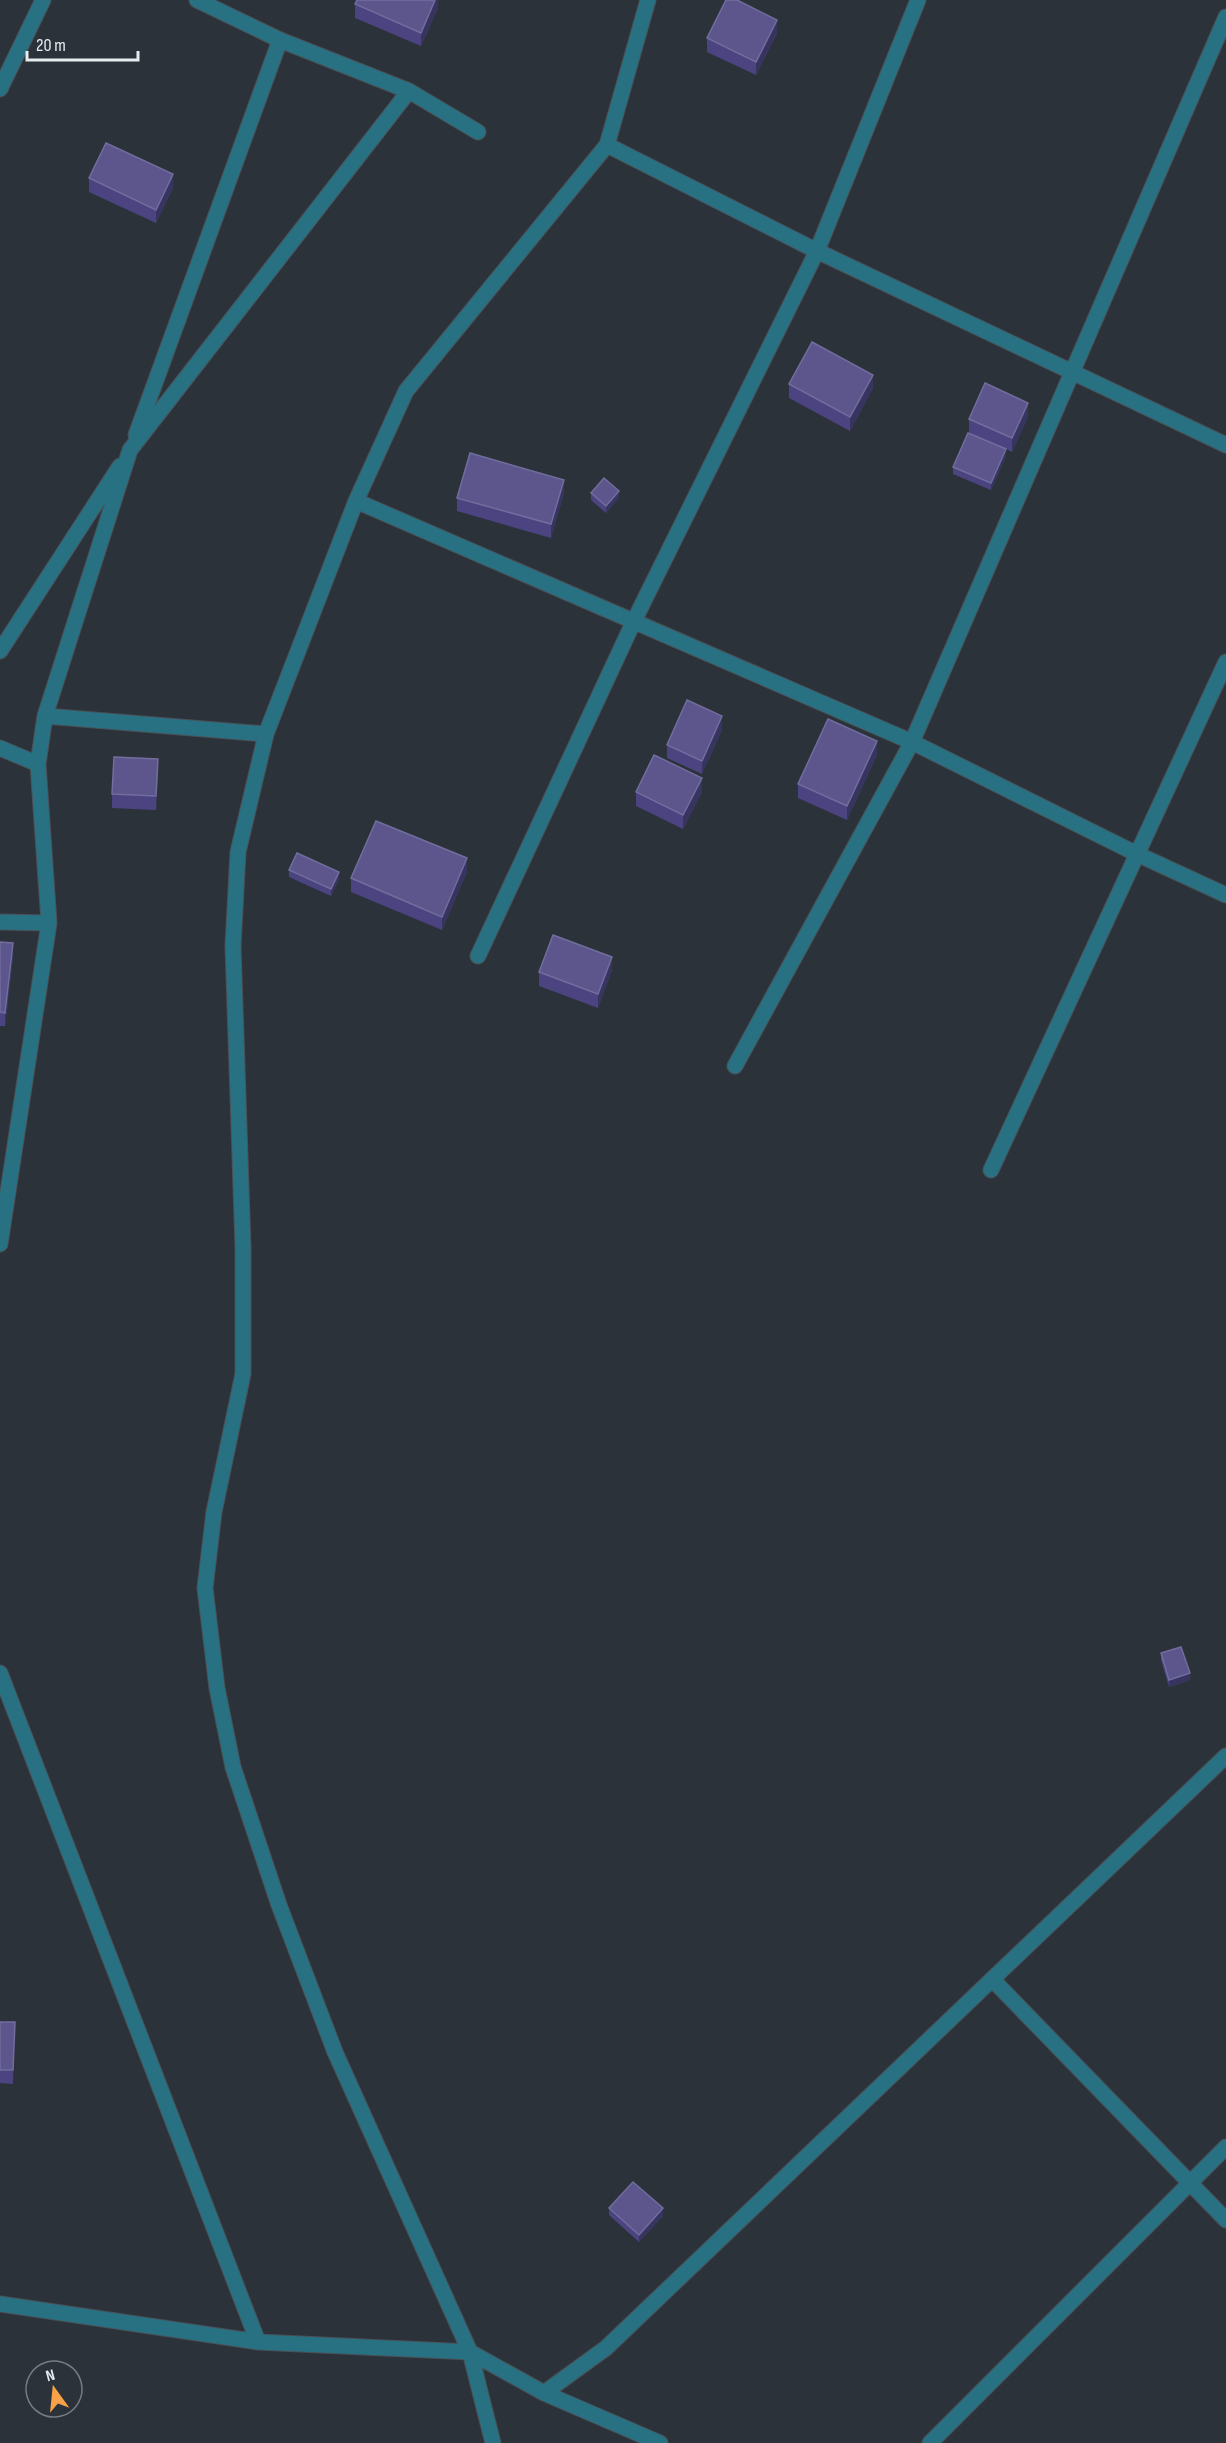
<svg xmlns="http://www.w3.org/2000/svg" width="1226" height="2443" viewBox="0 0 1226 2443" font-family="'Sofia Sans Condensed',sans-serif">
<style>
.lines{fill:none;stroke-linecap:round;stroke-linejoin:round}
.minor-casing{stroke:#4a5057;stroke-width:17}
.minor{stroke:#287183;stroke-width:15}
.wall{fill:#4b4481}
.shaded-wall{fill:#373560}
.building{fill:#5c568d;stroke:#716d9d;stroke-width:1.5}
</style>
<rect width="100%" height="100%" fill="#2c323a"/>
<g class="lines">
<g class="minor-casing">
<path id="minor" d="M197,0l83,40 129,51 69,41
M0,89l43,-89
M607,145l210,106 409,194
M136,435l144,-395
M356,501l556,241 225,112 89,41
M0,651l120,-185
M45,716l221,18
M0,748l38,16
M0,922l49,1
M478,956l155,-333 184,-372 101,-251
M735,1066l177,-324 314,-725
M991,1170l235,-508
M0,1244l49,-321 -11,-159 7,-48 85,-266 279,-359
M0,1673l258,669
M992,1979l234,241
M0,2304l258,38 212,10 74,41 116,50
M544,2393l62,-45 620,-592
M493,2443l-23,-91 -135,-300 -56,-147 -46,-138 -16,-79 -12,-100 9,-76 29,-138v-127l-10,-301 5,-94 28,-118 90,-233 50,-110 201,-246 41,-145
M930,2443l296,-296"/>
</g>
<use href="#minor" class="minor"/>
</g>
<path class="wall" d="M438,0v8l-17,38 -66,-28v-14z
M777,33l-21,42 -49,-23v-14z
M89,178l84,10 -17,35 -67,-31z
M789,384l84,4 -23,43 -61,-33z
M1028,417l-16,35 -6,-3v7l-15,34 -38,-16v-7l16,-34v-14z
M564,493l-13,45 -94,-27v-13z
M591,493l28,5 -13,15 -15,-13z
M722,730l-20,44 -35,-16v-13z
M877,755l-30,65 -49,-22v-14z
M158,773l-2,37 -44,-2v-14z
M636,792h66l-19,37 -47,-23z
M289,870l50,9 -8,17 -42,-19z
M467,872l-25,58 -91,-38v-14z
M0,942l13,15 -8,69h-5z
M612,970l-14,38 -59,-22v-14z
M1161,1653l29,27 -21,7 -8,-27z
M0,2022h15l-2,62 -13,-1z
M609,2208l54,8 -24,26 -30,-27z"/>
<path class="shaded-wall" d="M435,0h3v8l-17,38v-13z
M777,20v13l-21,42v-13z
M173,174v14l-17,35v-13z
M873,375v13l-23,43v-14z
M1028,403v14l-16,35v-14z
M1006,449v7l-15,34v-7z
M564,480v13l-13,45v-14z
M619,491v7l-13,15v-7z
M722,716v14l-20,44v-13z
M877,741v14l-30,65v-14z
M158,759v14l-2,37v-14z
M702,778v14l-19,37v-14z
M467,858v14l-25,58v-13z
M339,872v7l-8,17v-7z
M13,943v14l-8,69v-13z
M612,957v13l-14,38v-14z
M1190,1673v7l-21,7v-7z
M663,2208v8l-24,26v-7z"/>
<path class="building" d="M357,0h78l-14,33 -66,-29z
M726,0h11l40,20 -21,42 -49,-24z
M106,143l67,31 -17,36 -67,-32z
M812,342l61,33 -23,42 -61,-33z
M985,383l43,20 -16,35 -43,-19z
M968,433l38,16 -15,34 -38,-16z
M470,453l94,27 -13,44 -94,-26z
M604,478l15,13 -13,15 -15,-13z
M687,700l35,16 -20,45 -35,-16z
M828,719l49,22 -30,65 -49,-22z
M654,755l48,23 -19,37 -47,-23z
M114,757l44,2 -2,37 -44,-2z
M376,821l91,37 -25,59 -91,-39z
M297,853l42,19 -8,17 -42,-19z
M553,935l59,22 -14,37 -59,-22z
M0,942l13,1 -8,70 -5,-1z
M1181,1647l9,26 -21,7 -8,-27z
M0,2022h15l-2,48h-13z
M633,2182l30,26 -24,27 -30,-27z"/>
<g transform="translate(54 2389) rotate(345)"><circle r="28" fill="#2c323a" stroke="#777c83" stroke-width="1.5"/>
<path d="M0-4.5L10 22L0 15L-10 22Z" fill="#f7a149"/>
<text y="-9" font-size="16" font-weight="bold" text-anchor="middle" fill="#e7ecf0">N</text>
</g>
<path d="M27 51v9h111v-9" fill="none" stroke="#e7ecf0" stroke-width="3"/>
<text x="36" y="51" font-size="18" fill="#e7ecf0" stroke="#2c323a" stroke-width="4.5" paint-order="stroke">20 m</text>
</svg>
